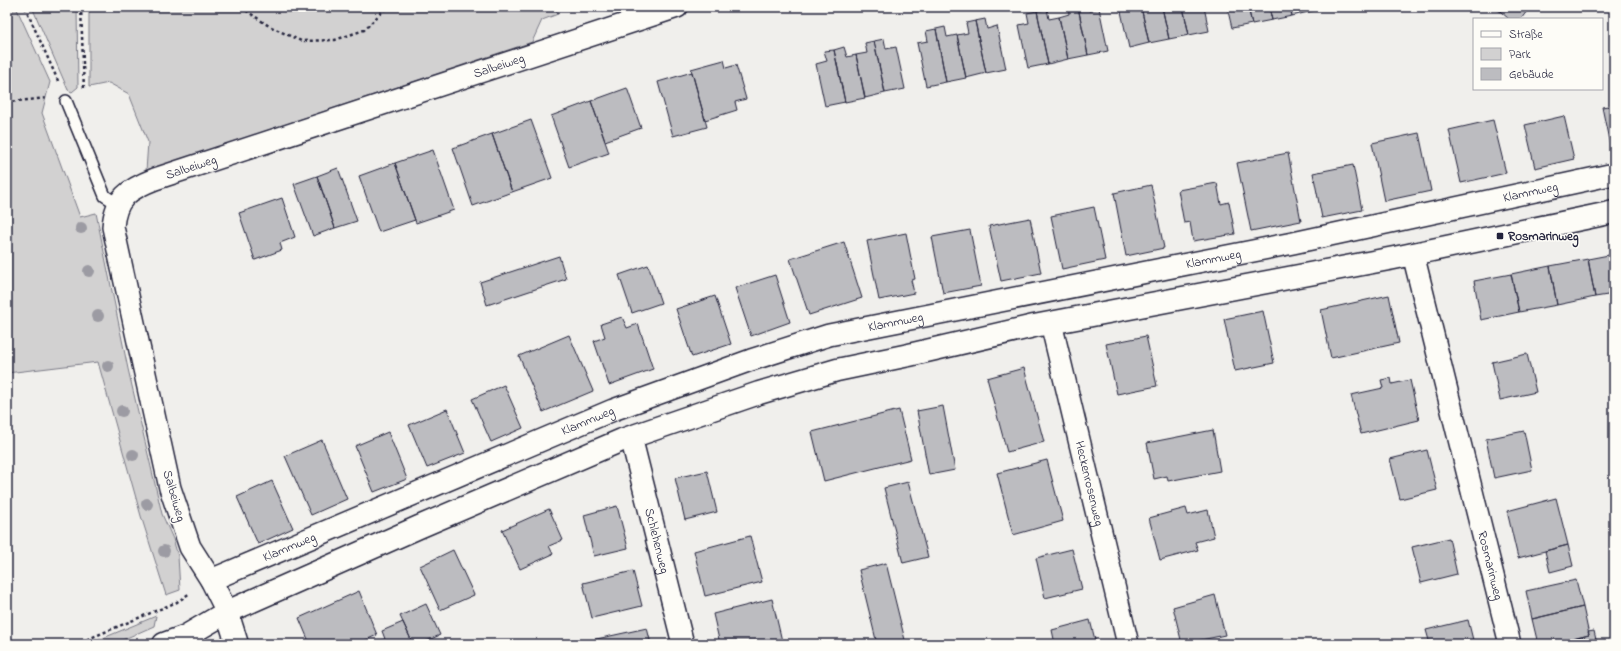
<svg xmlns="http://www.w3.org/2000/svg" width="1621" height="651" viewBox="0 0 1621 651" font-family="'Indie Flower',sans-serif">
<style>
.green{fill:#d2d1d1;stroke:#7a7a86}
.building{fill:#bcbcc0;stroke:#22223b}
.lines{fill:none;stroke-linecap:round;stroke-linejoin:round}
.service-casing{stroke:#22223b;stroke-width:14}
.minor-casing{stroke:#22223b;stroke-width:24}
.secondary-casing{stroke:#22223b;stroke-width:25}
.path{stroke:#22223b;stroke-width:2.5;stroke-dasharray:3 3;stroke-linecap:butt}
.service{stroke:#fdfcf7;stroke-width:11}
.minor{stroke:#fdfcf7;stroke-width:21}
.secondary{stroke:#fdfcf7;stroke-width:22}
.tree{fill:#9c9ba3}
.poi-dot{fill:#22223b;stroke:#fdfcf7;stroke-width:1.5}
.labels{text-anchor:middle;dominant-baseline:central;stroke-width:3;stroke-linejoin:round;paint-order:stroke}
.street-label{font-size:13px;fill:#22223b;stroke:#fdfcf7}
.poi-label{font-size:13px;font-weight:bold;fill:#22223b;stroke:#fdfcf7;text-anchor:start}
</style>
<rect width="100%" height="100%" fill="#f0efec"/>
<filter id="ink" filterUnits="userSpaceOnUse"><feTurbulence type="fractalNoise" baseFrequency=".025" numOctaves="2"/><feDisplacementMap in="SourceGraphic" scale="8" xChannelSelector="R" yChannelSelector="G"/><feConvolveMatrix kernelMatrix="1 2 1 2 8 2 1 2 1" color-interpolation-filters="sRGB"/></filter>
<g filter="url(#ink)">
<path class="green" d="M7,7h9l34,75 -8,31 38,104 16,-4 32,156 34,145 11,25 5,17 2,34 -14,5 -25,-79 -43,-154 -91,11z
M32,7h45l1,80 -6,5 -4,-2z
M89,7h466l3,7 -16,6 -10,22 -386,129 2,-29 -19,-48 -20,-11 -20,4z
M156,616l-2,10 -41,18h-24z"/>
<path class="building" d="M1068,7h10l10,48 -20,4 -9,-42 10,-3z
M1078,7h10l1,4 10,-3 9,43 -20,4z
M1120,7h21l8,36 -20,5z
M1141,7h21l7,32 -20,4z
M1162,7h21l6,28 -20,4z
M1183,7h21l5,24 -20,4z
M1227,7h21l4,17 -20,4z
M1248,7h21l3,13 -20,4z
M1269,7h21l2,9 -20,4z
M1290,7h21l1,4 -20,5z
M1311,7h21l-20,4z
M1493,7h11l-3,5z
M1504,7h26l-9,12h-12l-8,-7z
M1047,9l2,10 10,-2 9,42 -20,5 -11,-53z
M1037,11l11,53 -20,4 -9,-43 10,-2 -2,-10z
M985,19l2,10 10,-3 9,43 -20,4 -11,-52z
M975,21l11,52 -20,5 -9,-43 11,-2 -2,-10z
M945,27l2,10 10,-2 9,43 -20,4 -10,-53z
M936,29l10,53 -20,4 -9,-43 11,-2 -2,-10z
M884,39l2,10 10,-2 9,42 -20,4 -11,-52z
M874,41l11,52 -20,5 -9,-43 11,-2 -2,-10z
M844,47l3,10 9,-2 9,43 -20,4 -11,-52z
M834,50l11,52 -20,4 -9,-42 11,-3 -3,-10z
M724,60l2,8 10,-3 10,34 -11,3 2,8 -32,10 -14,-51z
M692,72l15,55 -34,9 -15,-54z
M627,88l14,40 -36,13 -14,-40z
M591,101l18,52 -40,14 -18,-51z
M1614,105v44l-3,1 -9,-43z
M1564,116l10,43 -39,9 -10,-43z
M531,120l21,58 -40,14 -20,-58z
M1493,120l13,53 -45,10 -12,-53z
M1419,133l12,58 -47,10 -12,-58z
M492,134l20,58 -39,14 -20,-58z
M433,150l21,60 -38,13 -21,-60z
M1288,153l13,68 -50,10 -14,-68z
M395,163l20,57 -36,12 -20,-56z
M1353,165l9,45 -40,8 -9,-45z
M338,168l19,53 -22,7 -18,-52z
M317,176l18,52 -22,8 -19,-52z
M1217,183l4,21 8,-2 6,32 -42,7 -3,-19 -6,1 -6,-33z
M1151,185l13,63 -38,8 -12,-63z
M282,198l13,39 -15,6 2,7 -27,10 -16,-47z
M1094,207l11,53 -43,9 -11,-53z
M1030,218l11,55 -40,8 -12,-55z
M970,230l11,56 -38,7 -11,-56z
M906,233l9,46 -4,1 3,13 -35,7 -12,-59z
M844,242l18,56 -53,17 -19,-56z
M1614,254v40l-19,3 -7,-38z
M559,256l7,23 -79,26 -7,-23z
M1588,259l7,38 -38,8 -7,-39z
M648,265l13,38 -29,10 -13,-38z
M1550,266l7,39 -38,7 -8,-38z
M1511,274l8,38 -38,8 -7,-39z
M775,275l15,47 -39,14 -16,-48z
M1389,295l10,48 -68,15 -10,-48z
M715,296l16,48 -39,13 -16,-48z
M1263,311l11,52 -39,8 -11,-52z
M622,317l5,11 11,-4 15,45 -44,16 -15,-44 11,-4 -4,-13z
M569,335l24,56 -50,21 -24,-56z
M1146,336l11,50 -40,8 -11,-50z
M1527,354l9,38 -36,8 -8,-38z
M1024,368l20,74 -37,10 -20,-74z
M1391,378l1,6 18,-4 9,40 -58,14 -10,-39 32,-7 -2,-8z
M504,385l19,43 -32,14 -19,-43z
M943,406l12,64 -26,5 -12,-64z
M447,409l18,44 -38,15 -18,-43z
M899,410l12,49 -87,22 -12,-49z
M1213,430l7,41 -52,10 -1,-5 -13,3 -7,-36z
M1524,431l8,39 -38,8 -8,-39z
M388,432l19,47 -33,13 -19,-46z
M322,440l25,59 -36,16 -26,-59z
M1427,450l10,40 -37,9 -10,-40z
M1047,460l16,61 -50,14 -16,-62z
M707,471l10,41 -32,8 -10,-42z
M272,481l21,47 -35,16 -21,-47z
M908,482l20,75 -25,6 -19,-75z
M1556,498l12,47 -50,13 -11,-47z
M617,506l11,42 -34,8 -10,-41z
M1186,508l2,7 20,-5 6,27 -19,5 3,8 -38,10 -11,-42z
M549,509l14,31 -14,6 4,8 -33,15 -18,-39z
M750,536l12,46 -57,14 -11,-45z
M1449,538l8,36 -36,9 -9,-36z
M1568,545l5,21 -23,6 -5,-21z
M1072,549l10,40 -37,9 -9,-40z
M453,550l21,45 -34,15 -20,-44z
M886,563l20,81h-29l-18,-74z
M633,571l9,35 -50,12 -9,-35z
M1576,580l7,27 -51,12 -6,-28z
M359,591l18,44 -20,9h-47l-11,-26z
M1215,595l10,40 -43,9 -9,-37z
M772,599l10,42 -10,3h-52l-7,-30z
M426,604l14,31 -20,9h-7l-13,-28z
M1583,607l6,28 -39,9h-12l-6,-25z
M1090,620l6,24h-41l-3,-14z
M1468,620l6,24h-44l-4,-14z
M403,622l10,22h-36l-1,-1 9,-4 -3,-8z
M647,628l4,16h-58l-1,-4z
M1594,631l3,13h-26l-1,-4 19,-5 -1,-3z"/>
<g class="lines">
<g class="service-casing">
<path id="service" d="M66,101l39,95 13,8"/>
</g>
<g class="minor-casing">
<g id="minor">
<path id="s1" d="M1413,254l97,390"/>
<path id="s2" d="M1051,323l77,321"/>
<path id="s3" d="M631,437l52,207"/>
<path id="s4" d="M211,580l402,-170 138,-50 78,-25 464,-92 321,-69"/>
<path id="s5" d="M227,612l-16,-32 -21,-33 -20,-59 -57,-261c2,-29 16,-38 42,-48l522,-172"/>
</g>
</g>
<g class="secondary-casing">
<path id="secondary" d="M227,612l10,32
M164,644l22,-8 41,-24 192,-85 203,-87 137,-47 78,-23 72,-15 125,-29 360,-68 220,-46"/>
</g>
<path class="path" d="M25,7l34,76
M81,7l3,84
M241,7l28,19 32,15 34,-1 29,-10 23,-23
M7,102l41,-4
M76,644l101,-42 13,-9"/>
<use href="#service" class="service"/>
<use href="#minor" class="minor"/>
<use href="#secondary" class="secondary"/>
</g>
<g class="tree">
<circle cx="81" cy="228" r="6"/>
<circle cx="89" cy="271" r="6"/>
<circle cx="98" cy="316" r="6"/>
<circle cx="108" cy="366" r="6"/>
<circle cx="122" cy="411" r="6"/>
<circle cx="133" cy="455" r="6"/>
<circle cx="147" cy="504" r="6"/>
<circle cx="164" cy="551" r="6"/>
</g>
</g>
<rect class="poi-dot" x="1496" y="232" width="8" height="8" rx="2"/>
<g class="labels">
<g class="street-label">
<text stroke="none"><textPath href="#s5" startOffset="835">Salbeiweg</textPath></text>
<text stroke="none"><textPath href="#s5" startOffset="511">Salbeiweg</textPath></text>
<text stroke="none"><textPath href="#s4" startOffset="1381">Klammweg</textPath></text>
<text stroke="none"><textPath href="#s4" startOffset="1057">Klammweg</textPath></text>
<text stroke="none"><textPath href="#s4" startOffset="733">Klammweg</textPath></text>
<text stroke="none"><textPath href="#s4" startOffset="409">Klammweg</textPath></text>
<text stroke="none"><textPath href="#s2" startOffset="165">Heckenrosenweg</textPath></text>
<text transform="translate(174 496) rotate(74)">Salbeiweg</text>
<text stroke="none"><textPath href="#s3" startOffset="107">Schlehenweg</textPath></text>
<text stroke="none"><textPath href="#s4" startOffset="85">Klammweg</textPath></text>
<text stroke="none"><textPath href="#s1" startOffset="321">Rosmarinweg</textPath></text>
</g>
<g class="poi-label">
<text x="1508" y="236">Rosmarinweg</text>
</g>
</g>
<rect width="1621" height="651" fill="none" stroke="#fdfcf7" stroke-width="24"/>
<rect x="12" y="12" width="1597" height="627" fill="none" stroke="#22223b" stroke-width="1.5" filter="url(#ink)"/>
<rect x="1473" y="18" width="130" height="72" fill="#fdfcf7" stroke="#a5a5ac"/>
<rect x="1481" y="31" width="20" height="6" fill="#fdfcf7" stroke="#a5a5ac"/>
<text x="1509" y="38" font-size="12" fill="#22223b">Straße</text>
<rect x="1481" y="48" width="20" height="12" fill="#d2d1d1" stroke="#a5a5ac"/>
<text x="1509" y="58" font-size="12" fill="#22223b">Park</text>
<rect x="1481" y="68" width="20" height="12" fill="#bcbcc0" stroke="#a5a5ac"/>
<text x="1509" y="78" font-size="12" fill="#22223b">Gebäude</text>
</svg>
